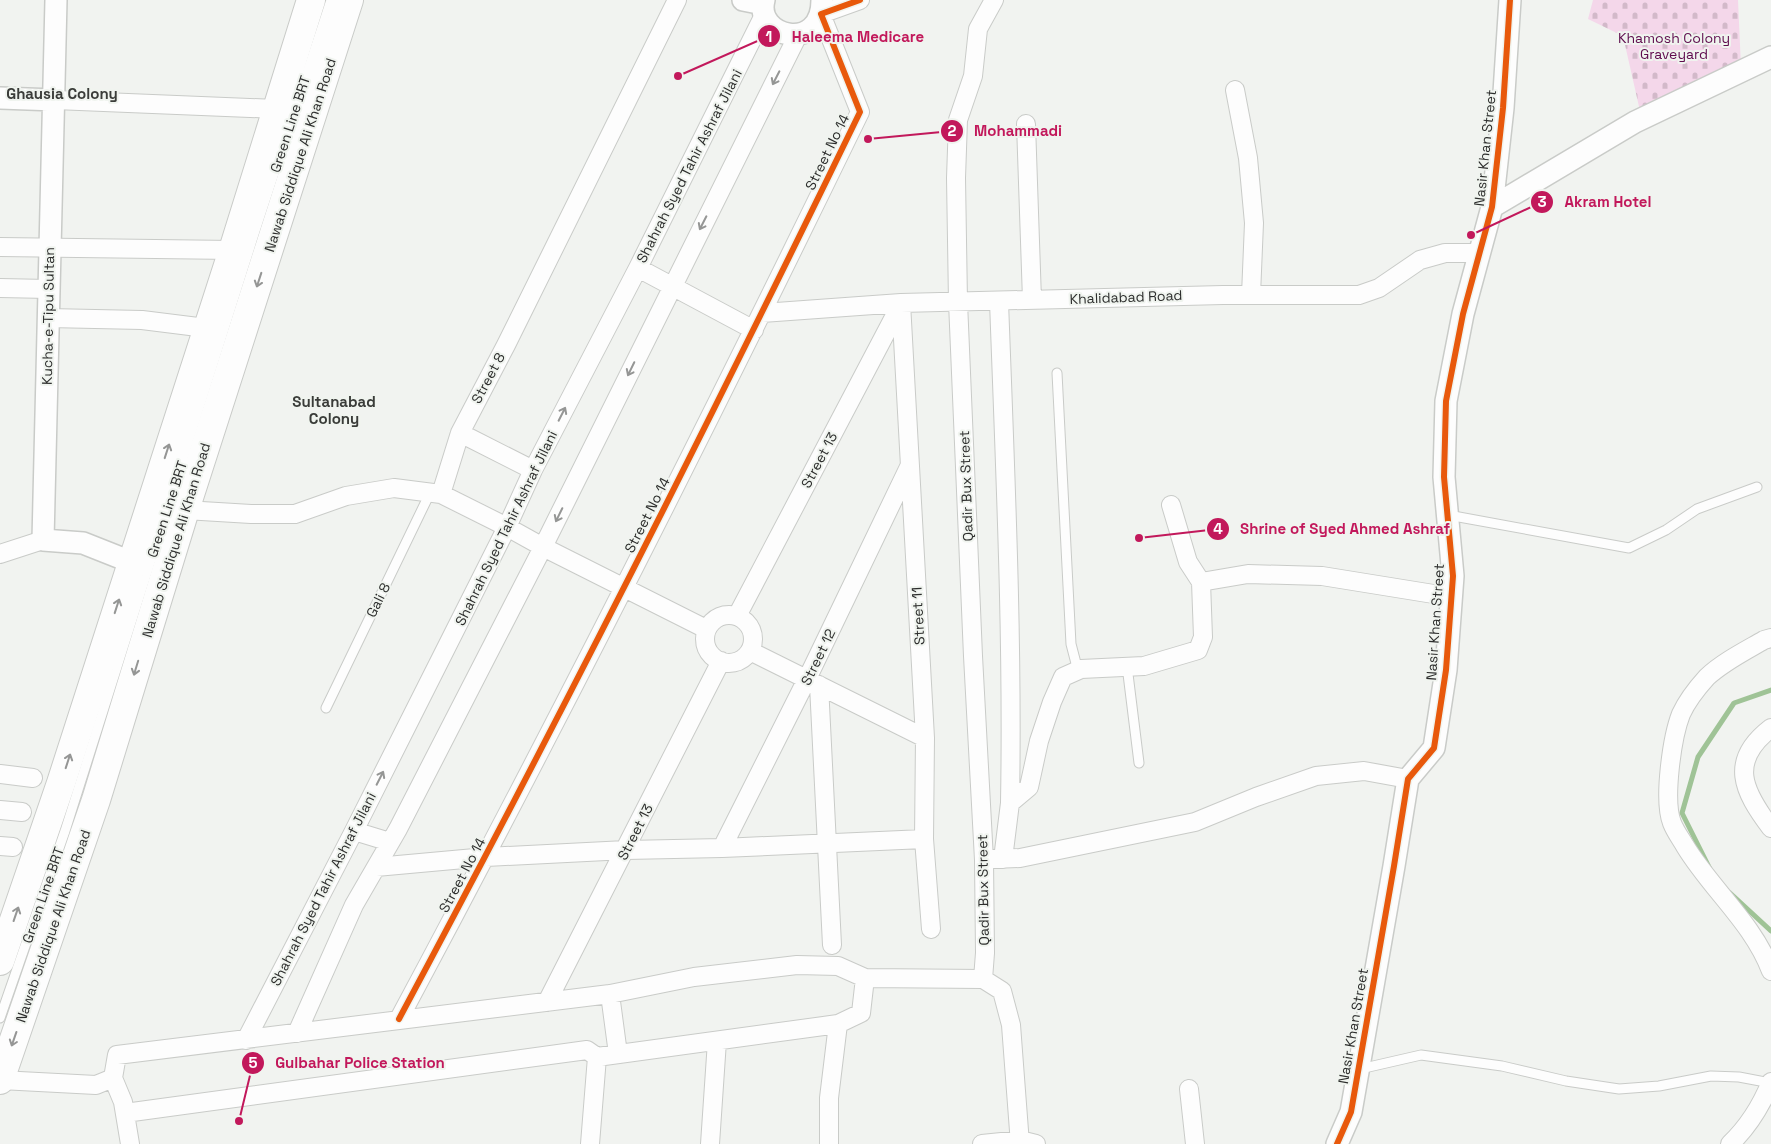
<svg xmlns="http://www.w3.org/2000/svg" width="1771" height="1144" viewBox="0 0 1771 1144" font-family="'Space Grotesk',sans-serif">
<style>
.cemetery{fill:url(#cemetery-stones)}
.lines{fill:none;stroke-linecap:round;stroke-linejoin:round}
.stream{stroke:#9fc396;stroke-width:5}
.service-casing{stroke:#c9cbc8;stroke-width:11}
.minor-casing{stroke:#c9cbc8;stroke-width:20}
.tertiary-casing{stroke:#c9cbc8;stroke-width:24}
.primary-casing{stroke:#c9cbc8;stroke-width:30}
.service{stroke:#fdfdfd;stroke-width:9}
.minor{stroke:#fdfdfd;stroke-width:18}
.tertiary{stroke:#fdfdfd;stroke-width:21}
.primary{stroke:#fdfdfd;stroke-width:28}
.cycleway-casing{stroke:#f0f4ef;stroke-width:9}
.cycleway{stroke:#e8590c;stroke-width:6}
.oneway{stroke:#959695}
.labels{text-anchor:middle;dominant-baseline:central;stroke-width:4;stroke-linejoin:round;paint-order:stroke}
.park-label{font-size:14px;fill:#5f0c4e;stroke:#f0f4ef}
.street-label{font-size:14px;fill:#2d2e2d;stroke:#f0f4ef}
.neighbourhood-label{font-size:15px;font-weight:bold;fill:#3a3c39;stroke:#f0f4ef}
.leader{fill:none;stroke:#c2185b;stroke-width:2}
.callout-dot{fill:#c2185b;stroke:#f0f4ef;stroke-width:2}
.mark-label{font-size:15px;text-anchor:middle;font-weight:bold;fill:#fff}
.callout-label{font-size:15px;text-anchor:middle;font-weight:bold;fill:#c2185b;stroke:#f0f4ef;stroke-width:4;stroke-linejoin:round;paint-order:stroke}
</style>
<defs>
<pattern id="cemetery-stones" width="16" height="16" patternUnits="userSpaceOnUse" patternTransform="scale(1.25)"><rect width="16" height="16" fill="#f4d7ea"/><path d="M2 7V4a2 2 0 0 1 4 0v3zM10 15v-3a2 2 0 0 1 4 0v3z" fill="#d2b9c9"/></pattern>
</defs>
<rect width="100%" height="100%" fill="#f1f3f0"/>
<path class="cemetery" d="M1593,0h145l3,67 -101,44 -17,-75 -35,-17z"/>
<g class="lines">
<path class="stream" d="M1710,869l-28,-56 16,-56 36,-54 37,-13
M1730,893l41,38"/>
<g class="service-casing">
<path id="service" d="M1057,373l14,271 7,27
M1448,515l181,33 37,-18 31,-21 60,-22
M1127,666l12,97
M326,708l104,-215
M0,1018l65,-187 190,-600 76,-231
M1360,1069l61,-14 81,11 64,15 53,8 40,-3 52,-10 28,1 32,6"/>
</g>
<g class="minor-casing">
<path id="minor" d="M677,0l-171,345 -46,88 -19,61 66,33 36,20 163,82
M1235,90l13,68 6,65 -3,72
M55,100l221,9
M1026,124l6,176
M0,247l233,3
M638,268l116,62
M0,288l48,1
M999,301c6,167 14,335 11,502
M901,303l24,435 -1,101 7,90
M762,313l139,-10 322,-8h136l20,-7 41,-28 25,-7h35
M48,318l94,2 64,8
M460,433l73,37
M1171,505l17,57 13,20
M185,510l66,4h44l51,-18 48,-8 47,6
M0,554l43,-14
M705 639a24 24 0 1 1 48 0a24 24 0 1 1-48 0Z
M737,616l164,-312
M1771,638l-7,2c-19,11 -41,22 -57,37 -10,11 -20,24 -26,37 -9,23 -18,86 -9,109 3,8 9,16 13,23 26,43 68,77 86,125
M750,651l175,87
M819,685l13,260
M1771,728c-43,33 -28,63 0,100
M0,774l33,4
M0,810l22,2
M354,831l36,11
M0,846l13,1
M722,848l85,-169 102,-212
M992,859l28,-1 175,-36 61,-25 60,-21 48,-5 44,8
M1003,859l7,-56 19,-16 10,-46 13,-39 11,-25 18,-8 63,-3 54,-16 5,-13 -2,-55 47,-8 74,2 130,21
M376,867l110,-10 140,-7 96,-2 202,-9
M983,979l2,-26 -1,-93 -11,-204 -15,-354 -2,-124 2,-58 15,-44 5,-47 16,-29
M610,994l8,60
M547,1002l174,-341
M399,1019c160,-299 313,-602 461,-907l-39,-98 39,-14
M297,1033l57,-128 44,-76 145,-282 255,-512
M246,1040l108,-209 153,-304 26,-57 105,-202 126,-253
M113,1078l10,24 7,42
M0,1080l96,5 17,-7 4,-23 493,-61 84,-17 103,-12 41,1 27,12
M1189,1089l6,55
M125,1113l462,-63 10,7
M590,1144l7,-87 241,-33 23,-11 4,-35 118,1 19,12 9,34 9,119
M710,1144l7,-103
M829,1144v-46l9,-74
M982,1144l38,-4 16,4
M1730,1144c19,-18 31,-38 41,-62"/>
</g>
<g class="tertiary-casing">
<path id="tertiary" d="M56,0l-13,540 40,3 48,19
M743,0l20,4
M764,0c-10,37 58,54 58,0
M0,98l55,2
M1492,207l143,-85 136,-65
M1337,1144l14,-32 43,-246 14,-87 26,-31 12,-78 7,-94 -9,-99 2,-76 17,-87 29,-107 11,-99 7,-108"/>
</g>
<g class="primary-casing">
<path id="primary" d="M0,961l61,-178 172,-533 78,-250
M0,1080l96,-280 89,-290 164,-510"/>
</g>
<use href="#service" class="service"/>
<use href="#minor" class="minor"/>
<use href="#tertiary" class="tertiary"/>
<use href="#primary" class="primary"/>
<g class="cycleway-casing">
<path id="cycleway" d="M399,1019c160,-299 313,-602 461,-907l-39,-98 39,-14
M1337,1144l14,-32 43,-246 14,-87 26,-31 12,-78 7,-94 -9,-99 2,-76 17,-87 29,-107 11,-99 7,-108"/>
</g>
<use href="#cycleway" class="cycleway"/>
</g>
<defs><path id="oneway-shaft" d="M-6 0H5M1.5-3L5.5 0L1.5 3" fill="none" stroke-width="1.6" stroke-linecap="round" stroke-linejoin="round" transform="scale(1.25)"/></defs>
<g class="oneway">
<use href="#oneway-shaft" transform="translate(776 78) rotate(117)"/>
<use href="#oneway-shaft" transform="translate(703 223) rotate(117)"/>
<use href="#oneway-shaft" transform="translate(259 280) rotate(108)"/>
<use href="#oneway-shaft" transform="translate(631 369) rotate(116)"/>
<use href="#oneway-shaft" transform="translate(562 414) rotate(-63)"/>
<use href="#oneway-shaft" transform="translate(167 451) rotate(-72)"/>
<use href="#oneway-shaft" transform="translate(559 515) rotate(116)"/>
<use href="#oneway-shaft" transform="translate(117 606) rotate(-72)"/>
<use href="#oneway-shaft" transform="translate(136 668) rotate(107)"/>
<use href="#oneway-shaft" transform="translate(68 761) rotate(-72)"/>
<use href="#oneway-shaft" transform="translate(380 778) rotate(-63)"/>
<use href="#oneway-shaft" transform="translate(16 914) rotate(-71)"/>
<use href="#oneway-shaft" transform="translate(14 1039) rotate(109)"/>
</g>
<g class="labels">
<g class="park-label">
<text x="1674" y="38">Khamosh Colony<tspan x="1674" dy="16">Graveyard</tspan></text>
</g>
<g class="street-label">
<text transform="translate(290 124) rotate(-72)">Green Line BRT</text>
<text transform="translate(1485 148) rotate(-84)">Nasir Khan Street</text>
<text transform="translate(827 152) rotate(-64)">Street No 14</text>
<text transform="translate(300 155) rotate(-72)">Nawab Siddique Ali Khan Road</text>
<text transform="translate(689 166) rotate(-63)">Shahrah Syed Tahir Ashraf Jilani</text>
<text transform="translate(1126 297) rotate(-2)">Khalidabad Road</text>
<text transform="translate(48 316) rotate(-89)">Kucha-e-Tipu Sultan</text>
<text transform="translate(488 378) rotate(-62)">Street 8</text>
<text transform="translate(819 460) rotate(-62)">Street 13</text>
<text transform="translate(966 486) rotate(-92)">Qadir Bux Street</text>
<text transform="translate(167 509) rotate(-72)">Green Line BRT</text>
<text transform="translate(647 515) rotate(-63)">Street No 14</text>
<text transform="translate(506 528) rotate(-64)">Shahrah Syed Tahir Ashraf Jilani</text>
<text transform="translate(176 540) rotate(-73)">Nawab Siddique Ali Khan Road</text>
<text transform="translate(378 600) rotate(-64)">Gali 8</text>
<text transform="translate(918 616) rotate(-93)">Street 11</text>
<text transform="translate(1435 622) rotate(-86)">Nasir Khan Street</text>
<text transform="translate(818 657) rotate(-64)">Street 12</text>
<text transform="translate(635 832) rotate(-63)">Street 13</text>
<text transform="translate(462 875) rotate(-62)">Street No 14</text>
<text transform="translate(323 889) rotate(-63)">Shahrah Syed Tahir Ashraf Jilani</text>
<text transform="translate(983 890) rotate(-91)">Qadir Bux Street</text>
<text transform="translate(43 895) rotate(-71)">Green Line BRT</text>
<text transform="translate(53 926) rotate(-71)">Nawab Siddique Ali Khan Road</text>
<text transform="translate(1353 1026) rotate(-80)">Nasir Khan Street</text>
</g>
<g class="neighbourhood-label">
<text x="62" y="93">Ghausia Colony</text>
<text x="334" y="401">Sultanabad<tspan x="334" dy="17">Colony</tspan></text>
</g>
</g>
<path class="leader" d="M678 76L769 36M868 139L952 131M1471 235L1542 202M1139 538L1218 529M239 1121L253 1063"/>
<g class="callout-dot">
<circle cx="678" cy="76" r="5"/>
<circle cx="868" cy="139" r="5"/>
<circle cx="1471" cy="235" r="5"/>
<circle cx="1139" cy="538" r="5"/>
<circle cx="239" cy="1121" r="5"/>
<circle cx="769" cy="36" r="12"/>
<circle cx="952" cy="131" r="12"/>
<circle cx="1542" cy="202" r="12"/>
<circle cx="1218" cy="529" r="12"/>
<circle cx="253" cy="1063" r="12"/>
</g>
<g class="mark-label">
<text x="769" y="42">1</text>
<text x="952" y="136">2</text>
<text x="1542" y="207">3</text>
<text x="1218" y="534">4</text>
<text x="253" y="1068">5</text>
</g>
<g class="callout-label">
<text x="858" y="42">Haleema Medicare</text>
<text x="1018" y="136">Mohammadi</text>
<text x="1608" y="207">Akram Hotel</text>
<text x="1345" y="534">Shrine of Syed Ahmed Ashraf</text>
<text x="360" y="1068">Gulbahar Police Station</text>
</g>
</svg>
